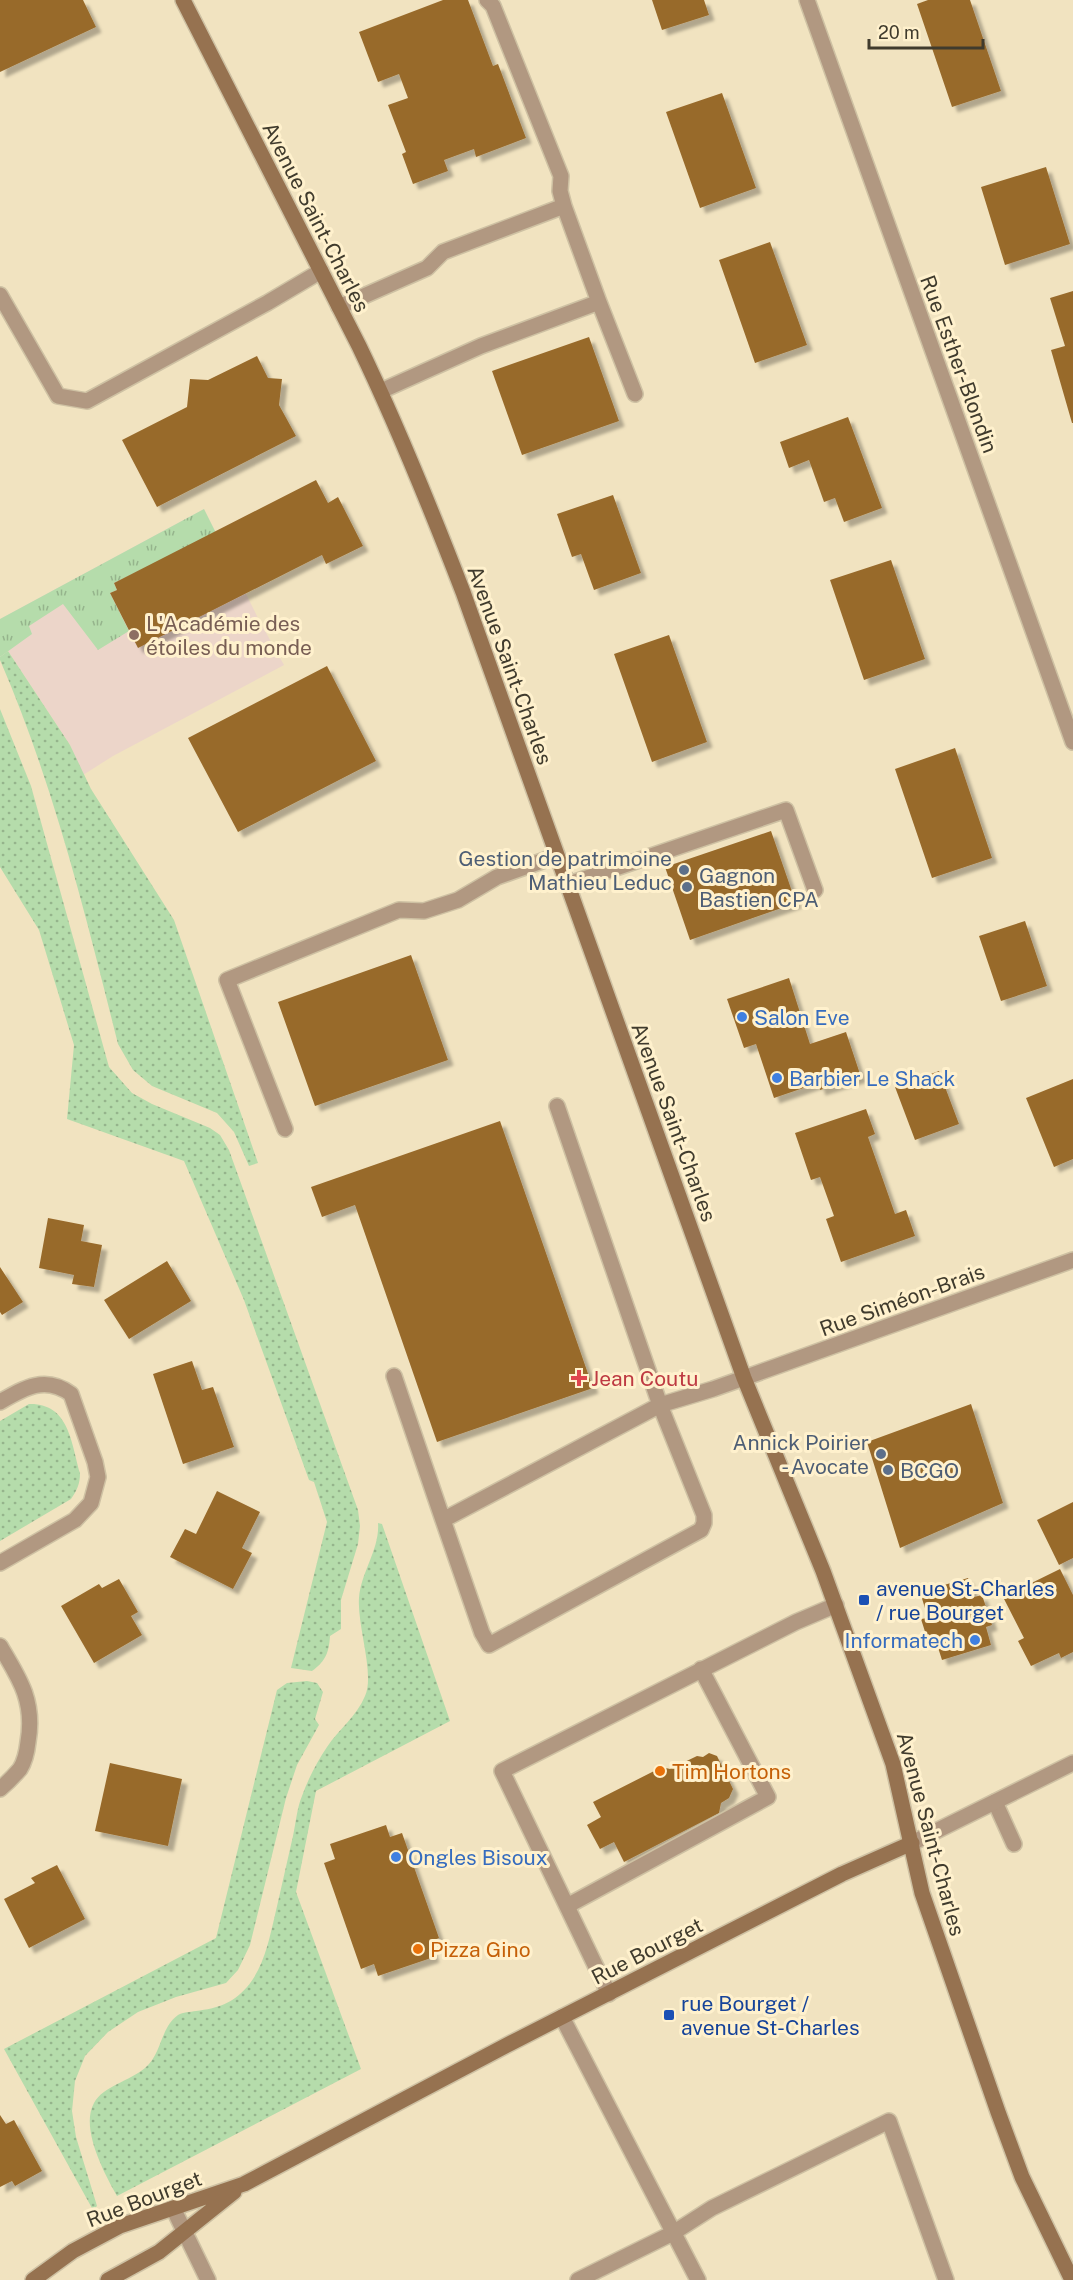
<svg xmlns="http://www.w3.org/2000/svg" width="1073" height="2280" viewBox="0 0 1073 2280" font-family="'Public Sans',sans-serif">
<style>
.education{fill:#ecd5c9}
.grass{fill:url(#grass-dots)}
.park{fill:url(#park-tufts)}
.building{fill:#986a2c;filter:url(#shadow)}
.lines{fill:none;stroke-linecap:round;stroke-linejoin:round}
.lane-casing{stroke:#cec1a3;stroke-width:18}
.street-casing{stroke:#cec1a3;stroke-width:18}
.secondary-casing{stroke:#cec1a3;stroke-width:18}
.lane{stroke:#b19881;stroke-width:15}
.street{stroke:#b19881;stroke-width:15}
.secondary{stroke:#967250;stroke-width:15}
.education-dot{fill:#8d6e63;stroke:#fff1cd;stroke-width:2}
.service-dot{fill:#5c6f8a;stroke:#fff1cd;stroke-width:2}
.shop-dot{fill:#3f7fe0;stroke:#fff1cd;stroke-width:2}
.health-dot{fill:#e0444e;stroke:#fff1cd;stroke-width:2}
.transit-dot{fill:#1a4fb4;stroke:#fff1cd;stroke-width:2}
.food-dot{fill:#e8710a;stroke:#fff1cd;stroke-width:2}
.labels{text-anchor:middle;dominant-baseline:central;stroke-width:6;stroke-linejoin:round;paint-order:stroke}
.street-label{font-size:21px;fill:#403b2d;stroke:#fff1cd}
.education-label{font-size:21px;fill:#785e54;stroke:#fff1cd;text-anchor:start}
.service-label{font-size:21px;fill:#4e5e75;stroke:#fff1cd;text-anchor:end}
.shop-label{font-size:21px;fill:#366cbe;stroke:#fff1cd;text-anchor:start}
.health-label{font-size:21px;fill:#be3a42;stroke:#fff1cd;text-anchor:start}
.transit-label{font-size:21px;fill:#164399;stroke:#fff1cd;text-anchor:start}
.food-label{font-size:21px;fill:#c56008;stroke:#fff1cd;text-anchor:start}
</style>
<defs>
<pattern id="grass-dots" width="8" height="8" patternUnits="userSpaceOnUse" patternTransform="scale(1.5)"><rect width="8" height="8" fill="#b5dcab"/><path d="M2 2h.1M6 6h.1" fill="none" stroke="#95b48c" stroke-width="1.8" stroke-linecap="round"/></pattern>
<pattern id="park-tufts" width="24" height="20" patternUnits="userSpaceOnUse" patternTransform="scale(1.5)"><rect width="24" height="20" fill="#b5dcab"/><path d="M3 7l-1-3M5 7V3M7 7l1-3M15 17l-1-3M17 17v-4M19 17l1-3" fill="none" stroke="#95b48c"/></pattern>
<filter id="shadow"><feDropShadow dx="5.5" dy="5.5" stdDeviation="1.5" flood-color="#0004"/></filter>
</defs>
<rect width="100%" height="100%" fill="#f1e3c0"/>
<path class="education" d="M204,509l55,111 25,45 -171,91 -30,19 -13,-30 -62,-94 -8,6v-38z"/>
<path class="grass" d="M8,651l62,94 21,44 83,131 84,243 -9,3 -15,-34 -17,-19 -65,-27 -19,-16 -15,-26c-33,-131 -64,-259 -118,-384v-3z
M0,709l31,77 78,281 23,26 20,11 58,24 10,7 9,15 129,360 2,16 -2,18 -17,56v29l-11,7c-1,16 -4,25 -18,35l-21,-3 36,-146 -13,-40 -5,-2 -65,-180 -60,-139 -117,-42 7,-74 -35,-115 -39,-63z
M29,1404c40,-1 42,38 51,69 0,11 -3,17 -9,26l-71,42v-120z
M378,1523l4,1 68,197 -134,70 -20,101 65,177 -244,127c-13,-23 -37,-68 -23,-93 9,-17 36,-22 51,-35 17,-14 15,-40 33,-53 5,-3 12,-3 18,-4 22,-3 36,-7 51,-24 17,-20 22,-47 28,-72 6,-26 12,-53 18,-79 3,-14 4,-28 9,-40 6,-17 15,-34 25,-49 11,-17 30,-31 38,-51 10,-22 -8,-70 -6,-98 2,-26 21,-49 19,-75z
M307,1681l10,2 6,9 -8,27 4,6 -22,40 -11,33 -36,147 -12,25 -12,13 -50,14 -38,15 -30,20 -23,24 -10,25 -3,30 4,26 21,69 -4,4 -89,-161 212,-111 61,-248 10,-7z"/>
<path class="park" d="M204,509l12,24 -102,50 3,7 -7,3 19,38 -31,19 -35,-46 -34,22 3,8 -32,23v-38z"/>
<path class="building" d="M0,0h83l13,27 -96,45z
M443,0h25l25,66 5,-2 28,74 -50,19 -2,-8 -30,11 4,11 -35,13 -11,-30 4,-2 -18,-47 20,-7 -9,-24 -21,8 -19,-50z
M652,0h52l5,15 -47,15z
M928,0h42l31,91 -49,16 -35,-103z
M722,93l34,95 -56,20 -34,-96z
M1046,167l24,77 -65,21 -24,-78z
M770,242l37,103 -52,18 -36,-103z
M1073,291v132h-1l-21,-73 14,-4 -15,-48z
M589,337l30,84 -97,34 -30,-84z
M257,356l11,22 14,1 -3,26 17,31 -139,71 -35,-67 65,-33 3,-28 18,1z
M848,417l34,91 -38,14 -9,-24 -11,4 -15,-42 -20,8 -9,-26z
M316,480l12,23 10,-6 25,49 -37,18 -4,-9 -184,93 -28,-55 7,-3 -3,-7z
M613,495l28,78 -47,17 -13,-36 -9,3 -15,-43z
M891,560l34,99 -61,21 -34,-100z
M669,635l38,107 -55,20 -38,-108z
M327,666l49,95 -138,71 -50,-94z
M955,748l37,110 -60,20 -37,-109z
M771,831l25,72 -106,37 -25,-73z
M1025,921l22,65 -46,15 -22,-65z
M411,955l37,105 -133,46 -37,-104z
M789,978l21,66 36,-12 15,45 -41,13 -2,-7 -44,15 -18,-54 -12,4 -17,-49z
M939,1071l20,53 -44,16 -20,-53z
M1073,1079v80l-19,8 -28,-69z
M866,1109l9,25 -7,3 27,77 11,-4 9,26 -74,26 -15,-43 8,-3 -14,-39 -9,3 -16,-47z
M500,1121l93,267 -156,54 -82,-237 -33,12 -11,-30z
M48,1218l36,7 -3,16 21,4 -8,42 -22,-3 2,-9 -35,-7z
M167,1261l24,40 -62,38 -25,-39z
M0,1267l23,35 -21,13 -2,-3z
M192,1361l10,29 11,-3 21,60 -51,17 -30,-90z
M971,1404l32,99 -103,45 -33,-106z
M217,1491l43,21 -18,36 10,5 -19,36 -63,-32 15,-28 11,5z
M1073,1502v56l-14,7 -22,-45z
M1060,1569l13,26v57l-12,6 -2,-5 -28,13 -13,-25 6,-3 -21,-41z
M968,1578l6,19 8,-2 10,30 -6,2 5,18 -49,15 -8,-25 -7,3 -6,-19 7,-1 -8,-26z
M119,1579l19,33 -7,4 11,19 -48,28 -33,-57 38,-22 3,4z
M709,1753l8,3 16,33 -4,9 -8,5 -2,10 -95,49 -10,-20 -14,7 -13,-24 14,-8 -8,-15 69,-35 8,2 27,-13 6,1z
M110,1763l72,16 -14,67 -73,-15z
M386,1825l4,12 12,-4 37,105 -10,4 5,15 -56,19 -4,-12 -13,5 -37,-106 11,-4 -5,-15z
M57,1865l28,54 -56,29 -25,-49 31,-16 -4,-5z
M0,2115l6,9 8,-4 28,51 -27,15 -3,-5 -12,6z"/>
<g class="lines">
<g class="lane-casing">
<path id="lane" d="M487,0l6,6 68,170 -1,15 4,15
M0,295l58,101 29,5 180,-98 54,-32
M599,302l36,92
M339,307l88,-39 16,-16 121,-46 35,96 -118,44 -100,45
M566,885l220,-75 29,80
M557,1106l103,299 53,-16 31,-11
M285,1129l-58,-149 172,-70 25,1 34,-11 39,-23 59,-21
M394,1376l49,144 217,-115 44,110v8l-3,7 -212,115 -7,-12 -39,-113
M995,1802l19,42
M567,1906l201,-109 -67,-128
M609,1994l-107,-223 294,-149 40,-17
M562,2017l136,263
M173,2208l35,72
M578,2280l95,-47 39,-25 177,-87 57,159"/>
</g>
<g class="street-casing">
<path id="street" d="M807,0l266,742
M744,1378l329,-118
M0,1402c24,-14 45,-27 71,-8l24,68 3,15 -7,26 -16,17 -75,43
M0,1646c20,33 35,56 28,96 -1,9 -3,19 -8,27 -6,7 -13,14 -20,20
M912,1843l161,-80"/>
</g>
<g class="secondary-casing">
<path id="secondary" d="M183,0l176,346c39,81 72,163 104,246l281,786 79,193 70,193 29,129 76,219 24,65 50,103
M33,2280l40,-29 47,-25 124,-42 267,-141 331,-169 70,-31
M108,2280l51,-28 75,-60"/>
</g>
<use href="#lane" class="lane"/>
<use href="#street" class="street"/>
<use href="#secondary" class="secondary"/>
</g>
<circle class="education-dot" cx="134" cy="635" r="6"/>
<g class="service-dot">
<circle cx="684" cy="870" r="6"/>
<circle cx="687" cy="887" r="6"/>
<circle cx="881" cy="1454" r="6"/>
<circle cx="888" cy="1470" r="6"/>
</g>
<g class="shop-dot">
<circle cx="742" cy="1017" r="6"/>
<circle cx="777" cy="1078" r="6"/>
<circle cx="975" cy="1640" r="6"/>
<circle cx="396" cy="1857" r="6"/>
</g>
<path class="health-dot" d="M576 1369h6v6h6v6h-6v6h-6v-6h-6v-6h6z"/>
<g class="transit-dot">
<rect x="858" y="1594" width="12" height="12" rx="3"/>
<rect x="663" y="2009" width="12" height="12" rx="3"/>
</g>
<g class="food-dot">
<circle cx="660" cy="1771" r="6"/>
<circle cx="418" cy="1949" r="6"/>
</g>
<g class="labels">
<g class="street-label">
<text transform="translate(316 217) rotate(63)">Avenue Saint-Charles</text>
<text transform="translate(959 364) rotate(70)">Rue Esther-Blondin</text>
<text transform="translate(510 665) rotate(70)">Avenue Saint-Charles</text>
<text transform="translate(674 1122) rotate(70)">Avenue Saint-Charles</text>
<text transform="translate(902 1300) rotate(-20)">Rue Siméon-Brais</text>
<text transform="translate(931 1834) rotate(75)">Avenue Saint-Charles</text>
<text transform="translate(647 1951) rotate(-27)">Rue Bourget</text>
<text transform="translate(144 2199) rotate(-21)">Rue Bourget</text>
</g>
<g class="education-label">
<text x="146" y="623">L'Académie des<tspan x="146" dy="24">étoiles du monde</tspan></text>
</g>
<g class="service-label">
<text x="672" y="858">Gestion de patrimoine<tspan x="672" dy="24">Mathieu Leduc</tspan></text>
<text x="699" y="875" text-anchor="start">Gagnon<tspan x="699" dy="24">Bastien CPA</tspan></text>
<text x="869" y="1442">Annick Poirier<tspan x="869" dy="24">- Avocate</tspan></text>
<text x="900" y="1470" text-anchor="start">BCGO</text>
</g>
<g class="shop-label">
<text x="754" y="1017">Salon Eve</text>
<text x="789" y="1078">Barbier Le Shack</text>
<text x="963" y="1640" text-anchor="end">Informatech</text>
<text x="408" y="1857">Ongles Bisoux</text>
</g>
<g class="health-label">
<text x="591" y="1378">Jean Coutu</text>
</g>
<g class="transit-label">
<text x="876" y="1588">avenue St-Charles<tspan x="876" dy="24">/ rue Bourget</tspan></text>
<text x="681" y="2003">rue Bourget /<tspan x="681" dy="24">avenue St-Charles</tspan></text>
</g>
<g class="food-label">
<text x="672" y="1771">Tim Hortons</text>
<text x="430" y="1949">Pizza Gino</text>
</g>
</g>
<path d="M869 39v9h114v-9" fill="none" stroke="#403b2d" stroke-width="3"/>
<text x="878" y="39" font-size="18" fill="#403b2d" stroke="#fff1cd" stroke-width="4.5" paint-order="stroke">20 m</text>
</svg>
